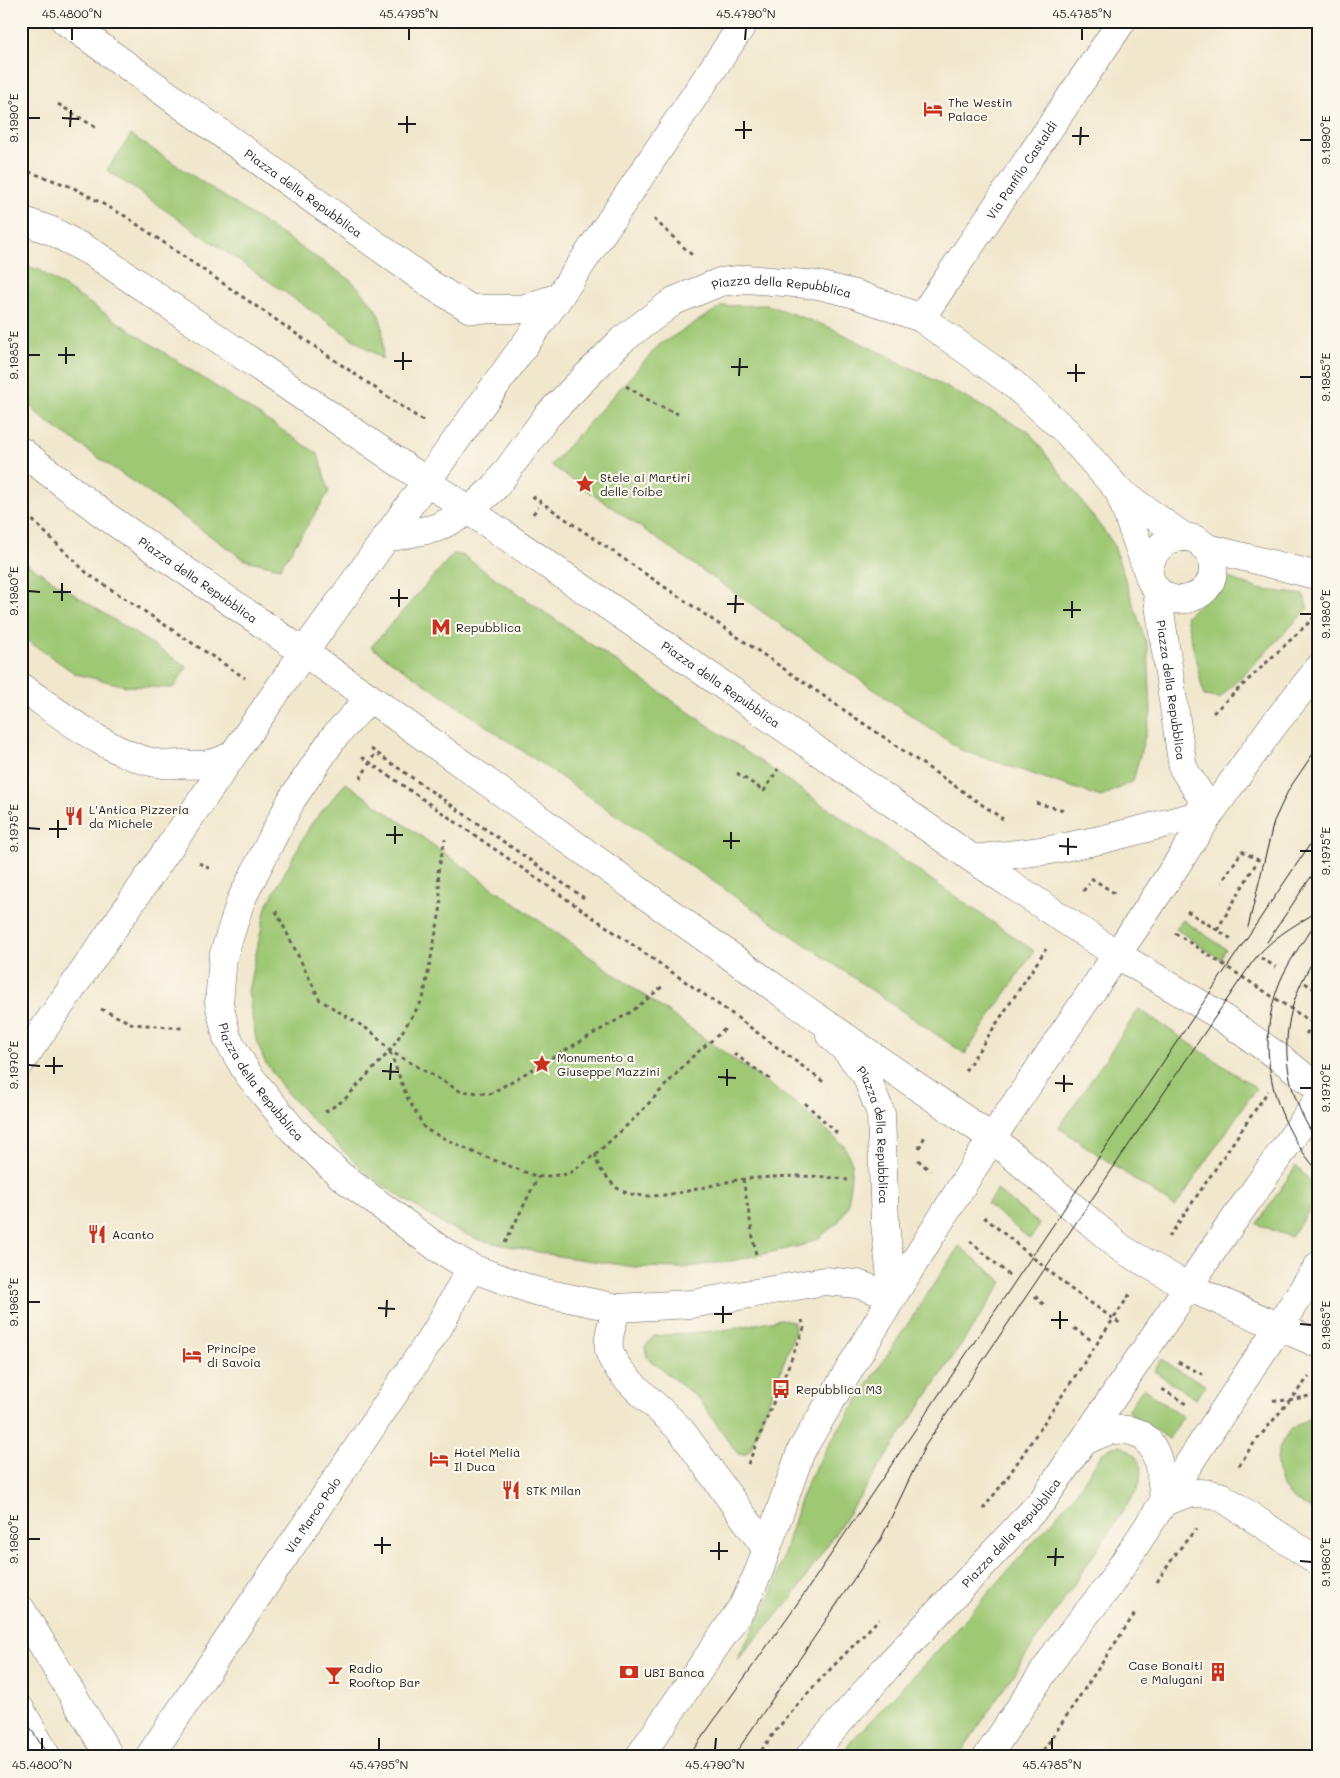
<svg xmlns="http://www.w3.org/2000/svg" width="1340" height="1778" viewBox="0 0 1340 1778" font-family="Mali,sans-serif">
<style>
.green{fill:#9fc874;stroke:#5e7248}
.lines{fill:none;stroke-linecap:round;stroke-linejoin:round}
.minor-casing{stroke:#67635a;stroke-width:29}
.tertiary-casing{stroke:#67635a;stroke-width:29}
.secondary-casing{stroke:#67635a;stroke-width:29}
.path{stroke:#67635a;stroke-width:3;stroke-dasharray:4 4;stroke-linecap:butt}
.minor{stroke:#fff;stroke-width:28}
.tertiary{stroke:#fff;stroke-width:28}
.secondary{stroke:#fff;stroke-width:28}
.tram{stroke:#1c1c1c;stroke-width:1}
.ticks{fill:none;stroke:#1c1c1c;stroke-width:2}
.labels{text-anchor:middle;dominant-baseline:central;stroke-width:4.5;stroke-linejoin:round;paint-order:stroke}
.poi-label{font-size:12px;fill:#1c1c1c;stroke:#fbf7ec;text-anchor:start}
.street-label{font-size:12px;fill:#1c1c1c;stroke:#fbf7ec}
.neatline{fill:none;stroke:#1c1c1c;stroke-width:2}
.ticks-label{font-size:12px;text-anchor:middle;fill:#1c1c1c}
</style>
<rect width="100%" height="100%" fill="#fbf7ec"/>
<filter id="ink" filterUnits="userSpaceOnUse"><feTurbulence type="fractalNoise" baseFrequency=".02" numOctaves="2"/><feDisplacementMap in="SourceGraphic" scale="10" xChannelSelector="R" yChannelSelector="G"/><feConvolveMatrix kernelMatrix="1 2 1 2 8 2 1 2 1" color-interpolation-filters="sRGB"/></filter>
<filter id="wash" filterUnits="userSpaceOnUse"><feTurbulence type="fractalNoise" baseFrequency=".0096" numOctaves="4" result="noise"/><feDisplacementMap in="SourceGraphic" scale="20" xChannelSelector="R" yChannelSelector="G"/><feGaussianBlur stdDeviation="1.12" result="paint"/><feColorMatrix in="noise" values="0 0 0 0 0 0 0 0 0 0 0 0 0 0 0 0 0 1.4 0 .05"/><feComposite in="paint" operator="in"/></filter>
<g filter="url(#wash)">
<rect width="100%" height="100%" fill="#f1e7cd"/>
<path class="green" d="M131,135l221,146c27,29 34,36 30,78l-275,-189z
M21,264l18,6 279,184 11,38 -49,76 -35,-8 -199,-139 -25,-23z
M768,305l63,23 84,42 114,62 84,111 35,105 3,65 -18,68 -32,16 -140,-47 -410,-285 108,-120 63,-39z
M453,554l9,1 572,396 -69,103 -594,-407z
M21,560l166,107 -14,21 -47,-2 -50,-12 -55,-38z
M1229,578l29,11 46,6 4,14 -88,89 -16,-2 -18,-80z
M346,783l452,322 46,41 8,17 -4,43 -9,15 -19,16 -16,8 -73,16 -49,7 -47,-1 -77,-11 -79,-16 -35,-15 -75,-49 -53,-52 -30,-32 -21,-30 -9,-22 -8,-49 18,-84 45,-83z
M1183,920l43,29 -6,10 -44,-30z
M1139,1009l117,79 -81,119 -116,-79z
M1296,1166l23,24v6l-28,41 -34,-13z
M997,1190l43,35 -10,14 -43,-35z
M959,1246l44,36 -211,316 -55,62 36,-70 27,-90 10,-23 20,-35z
M781,1319l13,3 1,11 -45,117 -5,4h-7l-39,-55 -48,-38 -4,-4 -2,-10 9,-11 70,-6z
M1162,1359l20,14 23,11 -9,15 -42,-28z
M1143,1388l40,29 -14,22 -38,-25 -2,-5z
M1319,1416v94c-56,-9 -56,-84 0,-94z
M1121,1446c22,10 24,27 14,47l-177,264h-118l13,-18 85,-89 116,-131 21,-25 28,-42 8,-5z"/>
</g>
<g filter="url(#ink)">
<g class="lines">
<g class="minor-casing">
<g id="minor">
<path id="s1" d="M65,21l368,265 38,23h51l37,-12"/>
<path id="s2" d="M921,318l201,-297"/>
<path d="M1119,491l32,90c16,34 70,18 61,-20 -9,-36 -57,-30 -63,8"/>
<path id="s3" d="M387,538l49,-10 32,-16 28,-26 51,-70 75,-76 52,-39 46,-19 27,-3 71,6 37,9 66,24 90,64 56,50 52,59 65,46"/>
<path d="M1204,547l115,29"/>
<path id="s4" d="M1157,591l26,177 28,44"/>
<path d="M21,687c40,27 91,70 141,77 6,1 13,0 19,0 19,2 34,1 51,-9"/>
<path id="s5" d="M370,698l-36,39 -42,62 -51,101 -18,57 -4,46 8,35 21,36 45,56 48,46 97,72 33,20 64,23 82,17 74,-4 134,-23 32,3 36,12"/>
<path d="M973,859l77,-9 50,-10 111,-28"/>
<path id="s6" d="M830,1035l16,15 20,25 15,39 4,109 8,73"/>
<path d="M617,1308c-4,14 -10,27 -8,41 3,25 56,62 74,84l83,115"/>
<path d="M1164,1502c23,-9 32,-12 56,-6l99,66"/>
<path d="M21,1609l89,148"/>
<path d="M21,1710l26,47"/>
<path id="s7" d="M149,1757l288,-427 34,-62"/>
<path d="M639,1757l104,-151 16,-35 42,-120 92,-155 99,-158 153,-225 66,-101 61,-85 47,-59"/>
</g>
</g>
<g class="tertiary-casing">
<g id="tertiary">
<path id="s8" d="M21,220l31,11 44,24 575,394 302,210 143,95 101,60 70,49 32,26"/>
<path id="s9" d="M21,451l82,63 267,184 426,305 196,135 130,111 66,38 131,57"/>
<path d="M21,1062l283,-410 255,-355 186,-276"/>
</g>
</g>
<g class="secondary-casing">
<g id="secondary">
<path d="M1085,1441c8,-4 19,-10 29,-11 45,-5 47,40 50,72"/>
<path id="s10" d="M809,1757l78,-90 156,-167 172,-253 104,-148"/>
<path d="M987,1757l76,-114 45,-56 211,-322"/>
</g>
</g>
<path class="path" d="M58,104l40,25
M21,169l51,18 53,29 301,207
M654,219l38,36
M626,386l29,18 23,10
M532,496l471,323
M21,509l67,65 157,104
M533,514l5,-7
M1213,713l106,-100
M371,749l216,151
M362,757l373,259 90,67
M737,773l27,18 14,-22
M360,779l16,-27
M1036,803l28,7
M199,863l13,7
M1091,878l25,16
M1083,891l6,-7
M276,911l44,89 52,32 18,19 70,40 30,3 141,-82 32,-26
M1187,911l46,29
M1217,930l41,-70 -16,-9 -20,31
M1175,933l144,94
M1261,958l15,9
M1305,983l14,9
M101,1009l32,15 49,4
M1306,1034l13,-18
M390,1052l17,45 18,32 48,23 65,25 31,-3 28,-21 39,-36 56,-60 33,-28
M734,1054l36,25
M965,1071l81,-122
M805,1103l34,32
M325,1112l19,-12 46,-49 33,-52 18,-93 -3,-34 7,-33
M919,1148l7,-14
M596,1154c-1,7 5,18 11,23 3,4 6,8 10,11 31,21 95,-6 128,-9 34,-3 69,-5 103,1
M918,1160l12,11
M743,1179l13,76
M984,1217l87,72 50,35
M1169,1237l99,-146
M970,1241l39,34
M505,1243l33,-66
M1035,1296l11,11
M1074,1328l17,12
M1178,1362l26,13
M1162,1389l24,15
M1273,1400c17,2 29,-4 46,-5
M748,1464l56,-136 -2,-8
M1239,1466l12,-19 58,-70
M983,1509l24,-31 123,-184
M1157,1582l20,-30 19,-23
M757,1757c34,-51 80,-94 122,-138
M1039,1757l97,-145"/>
<use href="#minor" class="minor"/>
<use href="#tertiary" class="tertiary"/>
<use href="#secondary" class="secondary"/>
<path class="tram" d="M1319,918c-13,19 -27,38 -37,59 -29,66 -11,143 37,195
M1248,927l26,-106 15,-32 30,-44
M1267,942l52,-77
M1319,952c-43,62 -43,129 0,192
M21,1713l28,44
M21,1747l6,10
M688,1757l121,-170 510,-756
M733,1757l148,-218 44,-93 326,-482c16,-23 43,-39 68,-53"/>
</g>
</g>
<path class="ticks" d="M72,40v-12M409,40v-12M745,40l1,-12M1082,40v-12M28,118h12M62,118l17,1M398,124h18M70,127l1,-17M735,130h17M407,133v-17M1072,136h17M744,139v-18M1300,140h12M1080,145l1,-18M28,355h12M58,355h17M394,361h18M66,364v-17M731,367h17M403,370v-18M1067,373h18M739,376l1,-18M1300,377h12M1076,382v-18M28,591l12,1M53,592h18M390,598h18M62,601v-18M727,604h17M399,607v-18M1063,610h18M735,613l1,-18M1300,614h12M1072,618v-17M28,828l12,1M49,829h18M386,835h17M58,838v-18M723,841h17M395,844v-18M1059,846l18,1M731,849v-17M1300,851h12M1068,855v-17M28,1065l12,1M45,1066h18M382,1071l17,1M54,1074v-17M718,1077l18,1M390,1080l1,-17M1055,1083l18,1M727,1086v-17M1300,1088h12M1064,1092v-17M28,1302h12M378,1308l17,1M714,1314h18M386,1317l1,-17M1051,1320h17M723,1323v-17M1300,1324l12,1M1060,1329v-18M28,1539h12M374,1545h17M710,1551h18M382,1554v-17M1047,1557h17M719,1560v-18M1300,1561l12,1M1055,1566l1,-18M42,1750v-12M379,1750v-12M715,1750l1,-12M1052,1750v-12"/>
<defs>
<g id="hotel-bare" transform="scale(1.5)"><path d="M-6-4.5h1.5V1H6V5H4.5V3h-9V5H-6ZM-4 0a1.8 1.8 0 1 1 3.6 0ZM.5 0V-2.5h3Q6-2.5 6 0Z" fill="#c8321e" stroke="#fbf7ec" stroke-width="2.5" paint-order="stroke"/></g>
<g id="sight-bare" transform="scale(1.5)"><path d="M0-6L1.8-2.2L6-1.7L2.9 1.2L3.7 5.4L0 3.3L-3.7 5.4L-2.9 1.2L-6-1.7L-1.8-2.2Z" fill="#c8321e" stroke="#fbf7ec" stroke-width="2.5" paint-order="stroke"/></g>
<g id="metro-bare" transform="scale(1.5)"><path d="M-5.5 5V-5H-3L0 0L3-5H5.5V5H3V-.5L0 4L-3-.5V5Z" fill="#c8321e" stroke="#fbf7ec" stroke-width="2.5" paint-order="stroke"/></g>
<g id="restaurant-bare" transform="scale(1.5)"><path d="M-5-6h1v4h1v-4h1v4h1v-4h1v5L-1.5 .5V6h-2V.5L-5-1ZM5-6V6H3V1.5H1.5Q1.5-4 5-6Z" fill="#c8321e" stroke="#fbf7ec" stroke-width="2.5" paint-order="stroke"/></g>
<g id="bus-bare" transform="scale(1.5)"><path d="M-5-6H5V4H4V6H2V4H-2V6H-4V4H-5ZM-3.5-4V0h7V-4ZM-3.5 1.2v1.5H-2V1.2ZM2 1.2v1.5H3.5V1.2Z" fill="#c8321e" stroke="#fbf7ec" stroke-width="2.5" paint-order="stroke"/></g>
<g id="bank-bare" transform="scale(1.5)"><path d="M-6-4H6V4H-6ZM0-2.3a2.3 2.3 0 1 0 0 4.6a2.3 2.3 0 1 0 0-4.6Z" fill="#c8321e" stroke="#fbf7ec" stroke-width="2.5" paint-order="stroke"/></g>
<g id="building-bare" transform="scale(1.5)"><path d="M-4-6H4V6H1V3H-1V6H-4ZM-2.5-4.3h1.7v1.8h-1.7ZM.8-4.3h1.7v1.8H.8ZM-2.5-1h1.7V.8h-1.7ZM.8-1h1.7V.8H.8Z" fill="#c8321e" stroke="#fbf7ec" stroke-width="2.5" paint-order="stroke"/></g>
<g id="bar-bare" transform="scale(1.5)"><path d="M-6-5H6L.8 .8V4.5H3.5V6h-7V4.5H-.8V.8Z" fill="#c8321e" stroke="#fbf7ec" stroke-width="2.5" paint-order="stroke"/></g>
</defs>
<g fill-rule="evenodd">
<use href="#hotel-bare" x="933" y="109"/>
<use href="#sight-bare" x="585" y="484"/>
<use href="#metro-bare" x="441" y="627"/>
<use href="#restaurant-bare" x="74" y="816"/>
<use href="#sight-bare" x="542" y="1064"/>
<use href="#restaurant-bare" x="97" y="1234"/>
<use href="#hotel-bare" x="192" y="1355"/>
<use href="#bus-bare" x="781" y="1389"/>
<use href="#hotel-bare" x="439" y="1459"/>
<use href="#restaurant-bare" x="511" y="1490"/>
<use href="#bank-bare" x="629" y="1672"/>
<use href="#building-bare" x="1218" y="1672"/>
<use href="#bar-bare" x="334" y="1675"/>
</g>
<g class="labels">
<g class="poi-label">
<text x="948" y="102">The Westin<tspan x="948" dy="14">Palace</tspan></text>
<text x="600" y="477">Stele ai Martiri<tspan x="600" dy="14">delle foibe</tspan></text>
<text x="456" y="627">Repubblica</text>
<text x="89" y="809">L'Antica Pizzeria<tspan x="89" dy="14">da Michele</tspan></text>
<text x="557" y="1057">Monumento a<tspan x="557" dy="14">Giuseppe Mazzini</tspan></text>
<text x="112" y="1234">Acanto</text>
<text x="207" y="1348">Principe<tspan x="207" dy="14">di Savoia</tspan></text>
<text x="796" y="1389">Repubblica M3</text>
<text x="454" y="1452">Hotel Melià<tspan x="454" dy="14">Il Duca</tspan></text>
<text x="526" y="1490">STK Milan</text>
<text x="1203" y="1665" text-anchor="end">Case Bonaiti<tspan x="1203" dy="14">e Malugani</tspan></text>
<text x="349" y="1668">Radio<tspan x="349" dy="14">Rooftop Bar</tspan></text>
<text x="644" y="1672">UBI Banca</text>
</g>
<g class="street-label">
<text stroke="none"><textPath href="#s2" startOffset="179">Via Panfilo Castaldi</textPath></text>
<text stroke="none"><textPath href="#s1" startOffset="294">Piazza della Repubblica</textPath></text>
<text stroke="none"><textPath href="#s3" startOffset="494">Piazza della Repubblica</textPath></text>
<text stroke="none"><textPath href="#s9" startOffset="219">Piazza della Repubblica</textPath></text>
<text stroke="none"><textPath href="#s8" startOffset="841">Piazza della Repubblica</textPath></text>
<text stroke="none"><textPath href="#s4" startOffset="100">Piazza della Repubblica</textPath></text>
<text stroke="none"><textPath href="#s5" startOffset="438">Piazza della Repubblica</textPath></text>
<text stroke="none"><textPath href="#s6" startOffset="115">Piazza della Repubblica</textPath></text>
<text stroke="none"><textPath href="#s7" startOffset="292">Via Marco Polo</textPath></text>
<text stroke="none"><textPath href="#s10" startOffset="302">Piazza della Repubblica</textPath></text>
</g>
</g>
<rect width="1340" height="1778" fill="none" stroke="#fbf7ec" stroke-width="55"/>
<rect x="28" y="28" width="1284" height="1722" class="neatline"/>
<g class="ticks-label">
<text x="72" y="18">45.4800°N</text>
<text x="409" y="18">45.4795°N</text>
<text x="746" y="18">45.4790°N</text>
<text x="1082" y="18">45.4785°N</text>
<text transform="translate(14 118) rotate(-90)" y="4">9.1990°E</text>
<text transform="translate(1326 140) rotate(-90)" y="4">9.1990°E</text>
<text transform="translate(14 355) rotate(-90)" y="4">9.1985°E</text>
<text transform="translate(1326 377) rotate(-90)" y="4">9.1985°E</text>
<text transform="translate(14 591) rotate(-90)" y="4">9.1980°E</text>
<text transform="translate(1326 614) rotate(-90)" y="4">9.1980°E</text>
<text transform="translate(14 828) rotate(-90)" y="4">9.1975°E</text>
<text transform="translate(1326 851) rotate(-90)" y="4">9.1975°E</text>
<text transform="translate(14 1065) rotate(-90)" y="4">9.1970°E</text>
<text transform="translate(1326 1088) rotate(-90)" y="4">9.1970°E</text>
<text transform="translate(14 1302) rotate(-90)" y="4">9.1965°E</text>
<text transform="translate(1326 1325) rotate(-90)" y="4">9.1965°E</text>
<text transform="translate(14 1539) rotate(-90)" y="4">9.1960°E</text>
<text transform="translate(1326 1562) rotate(-90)" y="4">9.1960°E</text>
<text x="42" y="1769">45.4800°N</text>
<text x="379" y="1769">45.4795°N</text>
<text x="715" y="1769">45.4790°N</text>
<text x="1052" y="1769">45.4785°N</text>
</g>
</svg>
